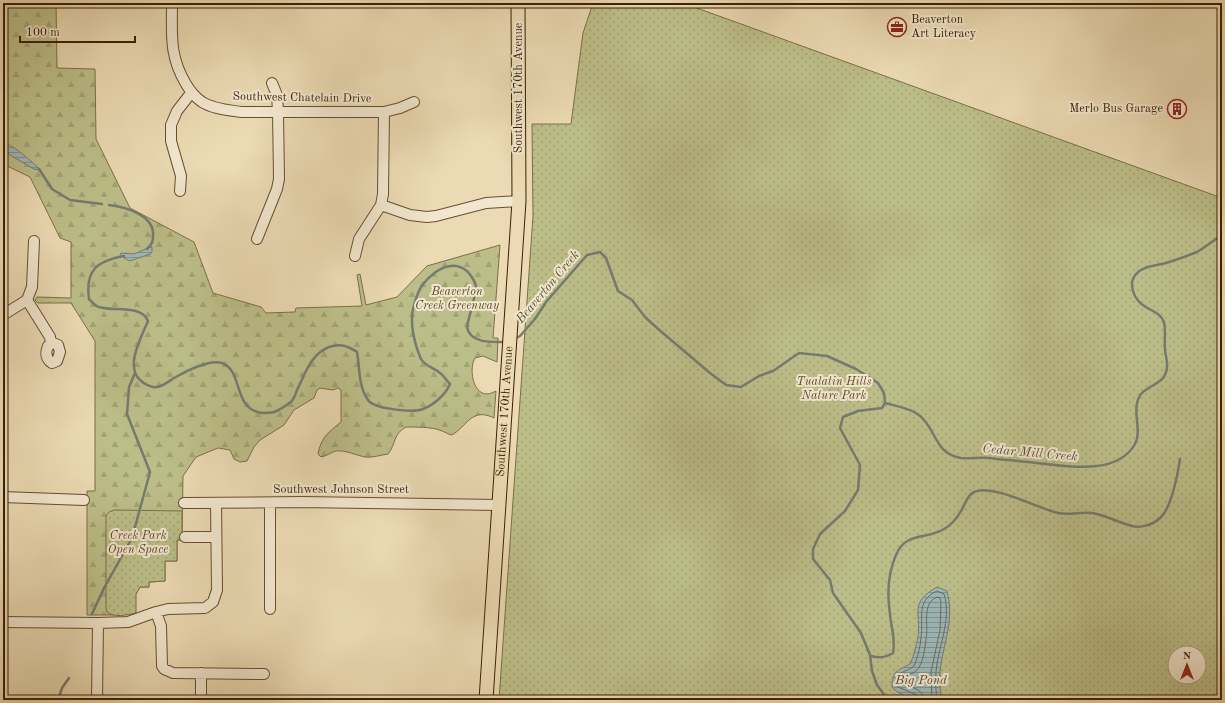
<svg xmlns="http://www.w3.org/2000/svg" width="1225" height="703" viewBox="0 0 1225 703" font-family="'Old Standard TT',serif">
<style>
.forest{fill:url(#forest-firs);stroke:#7c6f48}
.park{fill:url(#park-dots);stroke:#7c6f48;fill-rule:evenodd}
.water{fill:url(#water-rules);stroke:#767b71}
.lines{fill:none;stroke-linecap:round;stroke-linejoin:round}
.shore{stroke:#6c6c60;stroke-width:1}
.stream{stroke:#767b71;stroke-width:2.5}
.minor-casing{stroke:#674e32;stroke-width:12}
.major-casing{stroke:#3b2007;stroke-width:15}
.minor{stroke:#f2e7ce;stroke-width:10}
.major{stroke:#ebdab3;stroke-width:13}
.labels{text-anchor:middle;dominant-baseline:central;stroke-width:4;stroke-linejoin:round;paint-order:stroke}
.poi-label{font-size:12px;fill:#3b2007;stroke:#f2e7ce;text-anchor:start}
.street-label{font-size:12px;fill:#3b2007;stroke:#f2e7ce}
.park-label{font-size:12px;font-style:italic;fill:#5b4828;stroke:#f2e7ce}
.water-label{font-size:13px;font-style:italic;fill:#584e3c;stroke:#f2e7ce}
</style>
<defs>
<pattern id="forest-firs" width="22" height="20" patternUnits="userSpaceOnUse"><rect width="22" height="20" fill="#bcbe89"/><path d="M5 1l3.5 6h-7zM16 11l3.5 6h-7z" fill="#a2a375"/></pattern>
<pattern id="park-dots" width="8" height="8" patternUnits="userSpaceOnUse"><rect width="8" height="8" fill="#bcbe89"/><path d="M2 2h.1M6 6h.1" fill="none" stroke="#a2a375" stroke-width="1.8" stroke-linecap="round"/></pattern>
<pattern id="water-rules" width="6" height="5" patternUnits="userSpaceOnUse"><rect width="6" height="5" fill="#9db8b8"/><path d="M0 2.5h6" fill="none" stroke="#819594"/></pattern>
</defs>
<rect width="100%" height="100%" fill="#ebdab3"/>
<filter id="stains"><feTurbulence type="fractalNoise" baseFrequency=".005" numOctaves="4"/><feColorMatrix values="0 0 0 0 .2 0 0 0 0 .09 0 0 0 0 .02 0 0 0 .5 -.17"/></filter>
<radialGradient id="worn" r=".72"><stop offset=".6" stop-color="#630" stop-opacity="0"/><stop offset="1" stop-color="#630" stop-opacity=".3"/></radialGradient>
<path class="forest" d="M3,3h53l1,65 38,1 1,70 34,69 64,34 19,51 48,14 5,6 29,-1 1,-4 66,-2 -5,-31 3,-1 6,31 31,-8 30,-31 73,-21 -7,93h5l-1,24 -14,-6 -8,2c-6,9 -3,36 12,36 3,0 7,-2 9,-3l-2,27c-22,-11 -27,8 -42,17 -5,-1 -8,-4 -13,-5 -6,-3 -26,-3 -33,-3 -13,7 -10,17 -18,27 -8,1 -15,4 -23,3 -10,-2 -19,-7 -29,-6 -5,1 -9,5 -15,6l-3,-3c3,-17 11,-22 23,-32v-32l-3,-2 -5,2 -13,-2 -3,2 -3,8 -20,12 -10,15 -24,15 -6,7 -7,14 -7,1 -6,-3 -4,-9 -12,-2 -22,9 -13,19 -1,64h-5v21h-12v20l-16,1v5h-9l-4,7 -22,16v5h-27v-124h8v-150l-24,-38h-33l-3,-3 2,-3 34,1v-56l-11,-4 -30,-61 -27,-13z"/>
<path class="park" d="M593,3h90l539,195v502h-723l34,-484 -1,-92h39l12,-91zM1175,653h24v24h-24z
M114,510l68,1v29h-5v21h-12v20l-16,1v5h-9l-4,7v19c-9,2 -22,5 -29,-1l-1,-4v-92l3,-4z"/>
<path class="water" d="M3,143c10,1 30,20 38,27l-7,-1 -31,-18z
M150,247h2v5l-2,2 -20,7 -6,-3 -4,-4 1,-1 13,1z
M937,587l10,4c8,30 -4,52 -7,81 -1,9 1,19 1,28 -16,0 -38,0 -49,-13 0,-16 5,-16 18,-23 4,-8 6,-18 8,-27 3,-25 -9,-34 19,-50z"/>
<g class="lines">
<path class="shore" d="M919,700l-2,-5 -19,-8c-8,-14 9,-15 16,-21 4,-9 6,-19 7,-28 3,-19 -6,-37 16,-47l7,3c8,26 -6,52 -8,78 -1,9 0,19 1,28
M924,700c0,-11 -13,-13 -22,-16l-1,-3c3,-6 10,-6 15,-10 7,-6 9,-23 10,-32 3,-14 -5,-35 11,-42l3,1 1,4 -1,28 -9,42 1,28"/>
<path class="stream" d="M39,169l13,20 18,11 32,4
M109,205c16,2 46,10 44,31 0,6 -1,8 -6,13
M124,256c-27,5 -39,14 -35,43 3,3 6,7 10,8 15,5 42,-3 49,14 -7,17 -23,45 -8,59 4,4 12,8 17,7 7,-1 13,-7 19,-10 10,-6 34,-18 46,-14 22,8 10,46 40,50 3,0 8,0 12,-1 6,-2 13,-7 18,-11 2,-3 4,-7 5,-11 8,-16 14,-36 32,-43 11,-4 19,-1 28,5 3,16 1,34 11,48 6,9 45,13 55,9 11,-4 23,-15 27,-25 -3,-3 -6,-8 -10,-11 -6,-5 -15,-7 -19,-14 -7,-16 -12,-38 -7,-54 2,-7 5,-17 10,-22 11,-13 29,-25 44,-11 4,5 8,10 8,16 -1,10 -7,28 -9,39 3,17 26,15 39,15
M514,339l6,-3 15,-17 11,-17 41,-47 13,-3 6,6 12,33 14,9 13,17 12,11 53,45 16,12 15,2 18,-11 14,-5 26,-18 28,3 29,13 22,14 6,10 1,10 -3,5 -24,3 -15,6 -3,11 20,37 -2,25 -13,21 -25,23 -7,15v10l17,21 3,13 28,40 9,22 2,16 5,14 11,15
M885,403c11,3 25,5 34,12 18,14 15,39 42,43 9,1 19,-1 28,0 16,2 32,3 48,5 30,3 80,13 98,-19 8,-15 -5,-35 6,-50 6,-7 16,-9 22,-16 2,-3 4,-7 4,-11 1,-6 -2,-12 -2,-18 -1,-8 1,-19 -1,-27 -5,-14 -25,-11 -31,-31 -1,-5 -2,-9 1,-14 6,-11 21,-11 32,-14 10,-3 21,-7 31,-11 9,-5 17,-12 25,-17
M92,614l12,-26 28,-50 18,-66 -23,-58 2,-27 6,-14
M871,656c9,2 14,2 22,-3 3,-14 -2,-25 -3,-39 -3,-20 -2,-41 6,-59 10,-24 31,-15 48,-26 7,-4 13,-11 17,-18 4,-6 6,-16 13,-19 17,-9 66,17 84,21 13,3 26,-3 39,1 12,3 23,9 35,12 9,2 21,-1 28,-8 11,-9 18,-44 20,-59
M58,700l4,-12 7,-10"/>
<g class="minor-casing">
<path id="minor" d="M172,3c0,31 -3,53 14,81 4,7 9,13 16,18 11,7 26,8 39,10h143l16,-4 14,-6
M180,191l1,-15 -10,-35v-16l6,-14 14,-18
M381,205l29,10 17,2 9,-1 50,-13 33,-2
M257,239l20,-50 2,-10 -1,-68 -1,-16 -5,-12
M355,256l4,-17 22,-34 2,-11 1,-82
M27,300l23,37 1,6
M3,315l24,-15 5,-13 2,-46
M53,343l5,2 2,7 -3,9 -5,2c-6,-4 -7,-10 -4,-17z
M3,497l81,3
M184,503l118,-1 197,3
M185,537h31
M270,609v-106
M156,612l5,14 1,40 2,3 9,4 91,1
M3,622l95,1 30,-1 28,-10 12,-3 37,-1 8,-6 4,-12 -1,-87
M201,673v27
M97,700l1,-77"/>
</g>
<g class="major-casing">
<g id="major">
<path id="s1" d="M486,700l33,-499 -1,-198"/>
</g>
</g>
<use href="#minor" class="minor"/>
<use href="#major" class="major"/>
</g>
<defs>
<g id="office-ring" transform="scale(1)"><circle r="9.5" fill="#f2e7ce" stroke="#8f2418" stroke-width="1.5"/><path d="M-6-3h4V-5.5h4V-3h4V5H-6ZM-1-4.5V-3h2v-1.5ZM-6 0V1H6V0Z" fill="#8f2418"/></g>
<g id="building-ring" transform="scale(1)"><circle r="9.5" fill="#f2e7ce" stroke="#8f2418" stroke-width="1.5"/><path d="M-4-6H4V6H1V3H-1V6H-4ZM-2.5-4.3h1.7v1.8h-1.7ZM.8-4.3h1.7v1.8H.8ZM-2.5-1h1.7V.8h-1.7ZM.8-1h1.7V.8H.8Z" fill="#8f2418"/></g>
</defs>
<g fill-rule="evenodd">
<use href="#office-ring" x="897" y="27"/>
<use href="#building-ring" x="1177" y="109"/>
</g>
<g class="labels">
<g class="poi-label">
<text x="911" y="20">Beaverton<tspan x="911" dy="14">Art Literacy</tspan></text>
<text x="1163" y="109" text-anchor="end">Merlo Bus Garage</text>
</g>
<g class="street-label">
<text transform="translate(519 88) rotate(-90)">Southwest 170th Avenue</text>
<text transform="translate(302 98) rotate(1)">Southwest Chatelain Drive</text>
<text stroke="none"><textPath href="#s1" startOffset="289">Southwest 170th Avenue</textPath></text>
<text x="341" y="490">Southwest Johnson Street</text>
</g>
<g class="park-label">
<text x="457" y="292">Beaverton<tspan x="457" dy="14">Creek Greenway</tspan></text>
<text x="834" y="382">Tualatin Hills<tspan x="834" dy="14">Nature Park</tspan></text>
<text x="138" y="536">Creek Park<tspan x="138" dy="14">Open Space</tspan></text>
</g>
<g class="water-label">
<text transform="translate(548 287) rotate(-50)">Beaverton Creek</text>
<text transform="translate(1030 453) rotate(5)">Cedar Mill Creek</text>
<text x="921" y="680">Big Pond</text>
</g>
</g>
<rect width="1225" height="703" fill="none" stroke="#ebdab3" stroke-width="16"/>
<rect x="4" y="4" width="1217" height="695" fill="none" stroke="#3b2007" stroke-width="2"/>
<rect x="8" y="8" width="1209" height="687" fill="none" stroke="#3b2007"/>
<g transform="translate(1187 665)"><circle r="19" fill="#f2e7ce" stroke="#a9977e"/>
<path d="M0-3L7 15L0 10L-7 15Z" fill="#8f2418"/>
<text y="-6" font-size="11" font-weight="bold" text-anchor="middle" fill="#3b2007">N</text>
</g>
<path d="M20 36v6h115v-6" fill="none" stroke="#3b2007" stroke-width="2"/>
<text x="26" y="36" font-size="12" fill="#3b2007" stroke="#f2e7ce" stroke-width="3" paint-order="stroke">100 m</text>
<rect width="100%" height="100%" filter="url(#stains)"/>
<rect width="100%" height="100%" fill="url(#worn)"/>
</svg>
